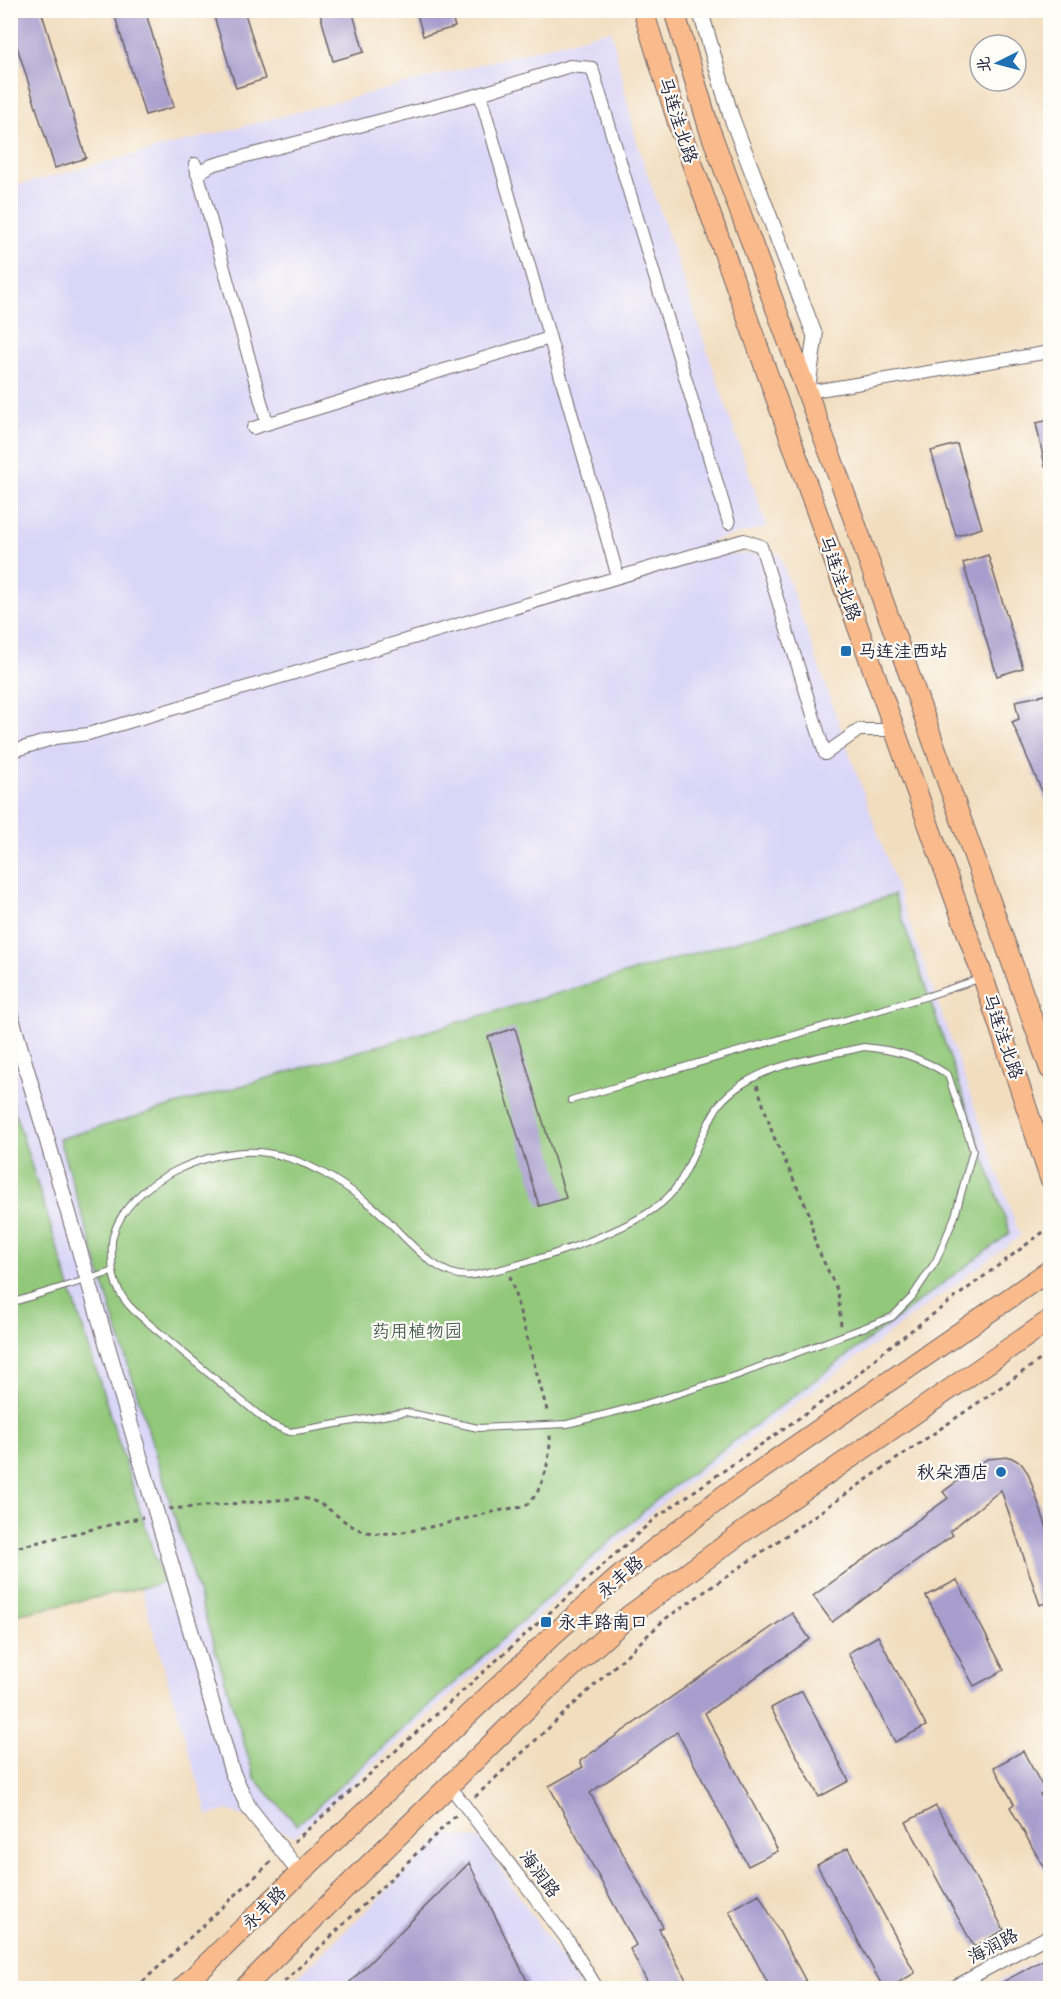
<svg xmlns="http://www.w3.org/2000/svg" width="1061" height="1999" viewBox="0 0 1061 1999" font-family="Sriracha,'LXGW WenKai TC',sans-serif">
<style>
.built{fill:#dad6f7}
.green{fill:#92c87a;stroke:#5a755a;stroke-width:1.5}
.building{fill:#a79ecd}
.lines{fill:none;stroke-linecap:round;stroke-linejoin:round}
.service-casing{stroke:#6b6369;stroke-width:8}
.minor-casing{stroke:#6b6369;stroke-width:14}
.tertiary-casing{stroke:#6b6369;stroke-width:17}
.primary-casing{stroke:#6b6369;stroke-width:22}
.path{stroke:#6b6369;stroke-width:3;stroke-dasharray:4.5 4.5;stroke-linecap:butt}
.service{stroke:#fff;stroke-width:6}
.minor{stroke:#fff;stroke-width:12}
.tertiary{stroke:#fff;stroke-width:15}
.primary{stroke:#fabb8c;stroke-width:20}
.poi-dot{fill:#1f6fb2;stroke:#fdfcf7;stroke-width:2}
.labels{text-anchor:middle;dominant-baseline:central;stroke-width:4.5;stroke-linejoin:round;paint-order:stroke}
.street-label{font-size:18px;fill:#22223b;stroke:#fdfcf7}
.poi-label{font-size:18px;fill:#22223b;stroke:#fdfcf7;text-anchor:start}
.park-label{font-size:18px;fill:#495c51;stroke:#fdfcf7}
</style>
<rect width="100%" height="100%" fill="#fdfcf7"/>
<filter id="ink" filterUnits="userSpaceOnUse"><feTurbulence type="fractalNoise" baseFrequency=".0167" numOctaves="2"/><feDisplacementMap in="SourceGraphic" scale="12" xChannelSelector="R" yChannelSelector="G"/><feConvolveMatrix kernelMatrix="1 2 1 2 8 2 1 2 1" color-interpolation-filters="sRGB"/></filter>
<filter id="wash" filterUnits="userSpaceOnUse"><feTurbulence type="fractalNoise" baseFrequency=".008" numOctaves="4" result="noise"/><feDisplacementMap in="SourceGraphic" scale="24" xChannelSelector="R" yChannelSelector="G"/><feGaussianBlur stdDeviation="1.35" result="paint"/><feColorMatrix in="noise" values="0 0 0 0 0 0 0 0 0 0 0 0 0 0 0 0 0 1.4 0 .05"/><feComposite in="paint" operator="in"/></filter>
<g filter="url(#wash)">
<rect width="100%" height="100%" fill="#f2ddbe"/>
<path class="built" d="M611,30l26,113 130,384 -56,14 3,14 65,-2 241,683 -359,268 -366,332 -67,-26 -20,6 -67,-228 -130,28v-1429z
M446,1834l35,5 100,149h-295z
M1050,1953v35h-64z"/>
<path class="green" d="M894,895l116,338 -354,267 -359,325 -42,-46 -196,-640z
M10,1097l153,486 -152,33h-1z"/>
<g id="blocks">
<path class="building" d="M10,10h31l45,148 -31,10 -45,-144z
M113,10h32l29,97 -29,8z
M212,10h32l21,69 -29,9z
M319,10h33l12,42 -31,9z
M416,10h34l5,17 -32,9z
M1050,420v45l-5,1 -9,-43z
M957,444l25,84 -26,8 -25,-85z
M988,555l35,113 -26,8 -34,-113z
M1050,694v116l-38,-88 7,-3 -4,-18z
M515,1028l51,170 -27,8 -51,-169z
M1010,1457l11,6 7,10 22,64v64l-10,4 -39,-115 -51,41 3,4 -121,87 -19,-26 135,-98 -5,-6 44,-33z
M957,1580l47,90 -30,16 -48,-90z
M792,1613l18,26 -105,74 73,138 -30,15 -71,-134 -87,61 73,134 -4,2 32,60h-40l-21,-40 6,-4 -87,-159 34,-19 -3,-6z
M878,1636l48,90 -31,16 -47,-89z
M802,1691l47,90 -30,16 -48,-89z
M1023,1751l22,40 -5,3 10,19v66l-40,-72 4,-3 -20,-37z
M936,1806l68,124 -30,17 -68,-125z
M848,1848l67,125 -28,16h-3l-67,-124z
M469,1863l62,126h-188z
M759,1894l51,95h-39l-42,-78z
M1050,1956v33h-60z"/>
</g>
</g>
<g filter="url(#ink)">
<use href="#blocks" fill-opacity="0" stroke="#6b6369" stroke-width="1.5"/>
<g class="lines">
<g class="service-casing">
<path id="service" d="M864,1047c31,3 58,10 84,28l25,75 -18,66 -19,45 -24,36 -20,20 -154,58 -96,30 -75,19 -89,4 -72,-16 -116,20 -20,-8c-44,-36 -88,-72 -131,-109 -17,-14 -27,-33 -27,-55 0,-7 -1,-17 1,-24 15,-56 101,-91 154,-83 38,5 74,29 104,52 28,22 64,78 103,70 47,-8 162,-44 194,-78 17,-17 26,-46 37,-67 5,-9 10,-22 18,-30 34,-36 94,-42 141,-53z
M571,1100l357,-104 51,-17
M10,1303l102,-31"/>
</g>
<g class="minor-casing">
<path id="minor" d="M480,94l138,483
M195,164l72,259
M197,174l15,-9 268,-71 90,-28 22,2 137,455
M807,392l243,-40
M253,428l297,-90
M10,752l45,-14 33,-4 656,-194 17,6 64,208 34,-24h36
M449,1785l120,157 28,46
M952,1988l98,-53"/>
</g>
<g class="tertiary-casing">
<path id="tertiary" d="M700,10l31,106 84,220 -8,56
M10,1013l222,759 17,36 51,65"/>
</g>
<g class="primary-casing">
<path id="primary" d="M643,10l38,122 302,845 67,201
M674,10l35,118 134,361 207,580
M182,1988l118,-115 254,-239 68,-60 104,-80 324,-224
M244,1988l295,-291 91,-82 113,-83 307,-212"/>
</g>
<path class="path" d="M757,1085l16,50 36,78 6,30 23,49 3,34
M510,1276l38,138
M169,1509l133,-11c30,5 39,28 65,34 39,8 112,-21 156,-25 20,-11 28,-50 27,-72
M10,1549l133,-32
M475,1797l190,-178 385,-266
M294,1842l359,-322 189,-132 43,-38 165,-123
M136,1988l137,-128
M278,1988l179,-174"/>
<use href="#service" class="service"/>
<use href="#minor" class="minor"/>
<use href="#tertiary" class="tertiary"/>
<use href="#primary" class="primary"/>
</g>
</g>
<g class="poi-dot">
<rect x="840" y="645" width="12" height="12" rx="3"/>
<circle cx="1001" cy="1472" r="6"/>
<rect x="540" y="1616" width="12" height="12" rx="3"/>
</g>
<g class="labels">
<g class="street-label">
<text transform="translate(678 120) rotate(72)">马连洼北路</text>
<text transform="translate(840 578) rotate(70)">马连洼北路</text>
<text transform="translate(1003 1036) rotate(71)">马连洼北路</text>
<text transform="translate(620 1577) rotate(-41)">永丰路</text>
<text transform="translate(540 1874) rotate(53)">海润路</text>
<text transform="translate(264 1908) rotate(-45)">永丰路</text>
<text transform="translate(993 1946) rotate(-28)">海润路</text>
</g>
<g class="poi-label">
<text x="858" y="651">马连洼西站</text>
<text x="989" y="1472" text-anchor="end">秋朵酒店</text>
<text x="558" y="1622">永丰路南口</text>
</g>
<g class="park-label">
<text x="417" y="1331">药用植物园</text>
</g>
</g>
<rect width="1061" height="1999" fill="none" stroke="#fdfcf7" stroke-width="36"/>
<g transform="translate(998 63) rotate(264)"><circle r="28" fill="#fdfcf7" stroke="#a5a5ac" stroke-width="1.5"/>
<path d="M0-4.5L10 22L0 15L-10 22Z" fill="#1f6fb2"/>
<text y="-9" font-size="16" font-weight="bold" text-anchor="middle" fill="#22223b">北</text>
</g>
</svg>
